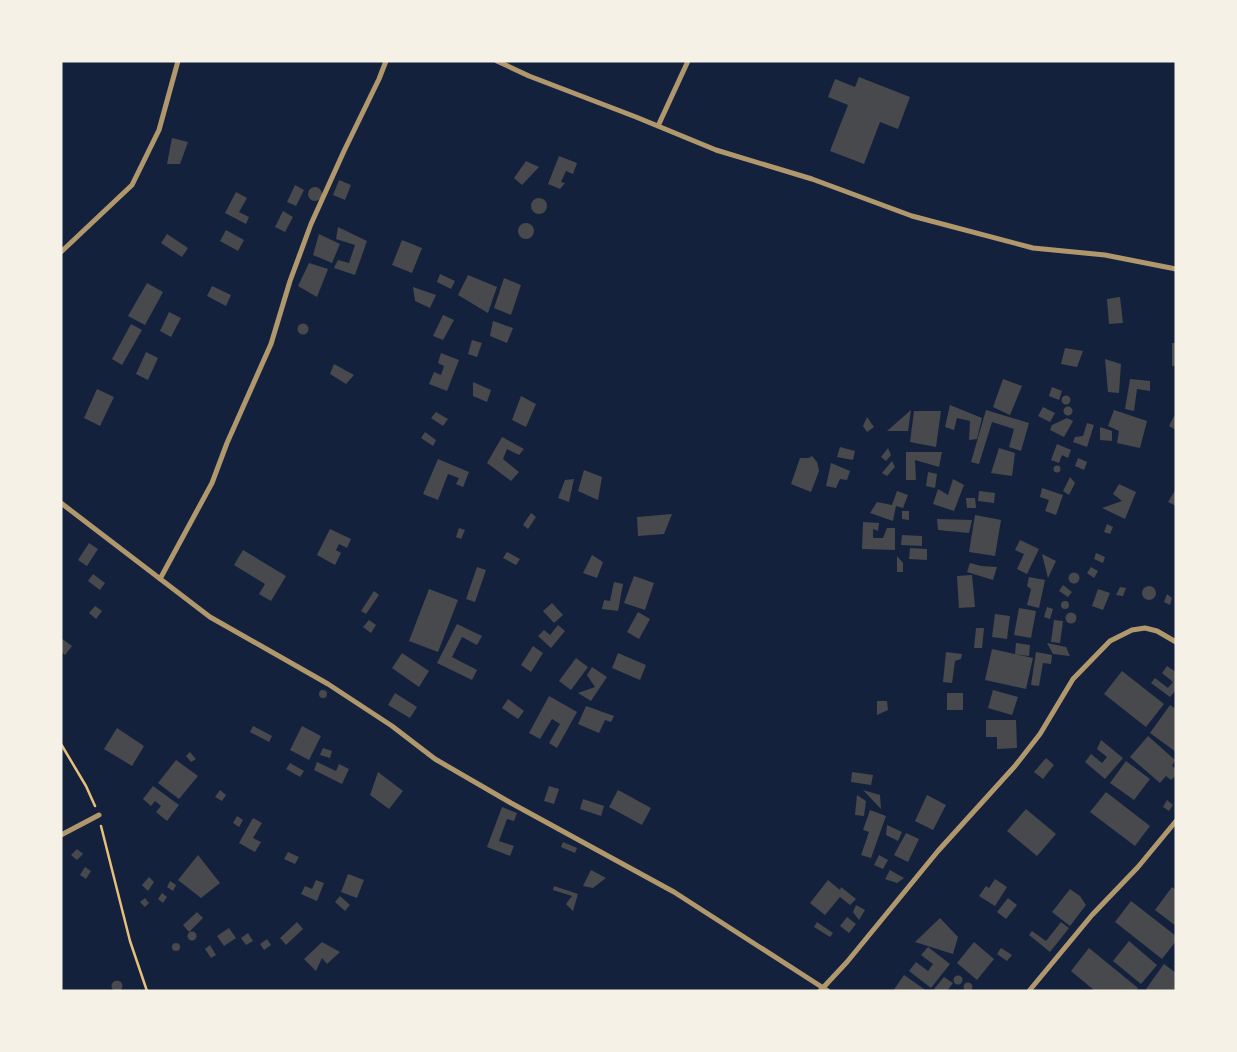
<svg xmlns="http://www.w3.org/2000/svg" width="1237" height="1052" viewBox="0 0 1237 1052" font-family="'Source Serif 4',serif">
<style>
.building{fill:#48494c}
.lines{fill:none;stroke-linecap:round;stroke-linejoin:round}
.path{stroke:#e5c07b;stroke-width:2.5}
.minor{stroke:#b1986c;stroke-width:5}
</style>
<rect width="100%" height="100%" fill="#14213d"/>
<path class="building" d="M859,77l51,20 -12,32 -18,-7 -16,42 -34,-13 18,-46 -20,-8 7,-18 20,8z
M172,138l16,4 -8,22h-13z
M559,156l18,7 -4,11 -7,-3 -5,11 4,1 -5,6 -12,-5z
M526,161l13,6 -17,18 -8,-7z
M339,180l12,5 -6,15 -12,-5z
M295,185l9,5 -8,16 -9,-4z
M308 194a7 7 0 1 1 14 0a7 7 0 1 1-14 0Z
M236,192l11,6 -8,14 10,5 -3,7 -21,-11z
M531 206a8 8 0 1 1 16 0a8 8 0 1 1-16 0Z
M283,211l10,6 -8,15 -10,-5z
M518 231a8 8 0 1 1 16 0a8 8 0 1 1-16 0Z
M338,227l29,14 -12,34 -21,-7 4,-8 11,3 6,-18 -19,-6z
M226,230l18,10 -6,11 -18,-10z
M167,234l21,14 -6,9 -21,-14z
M319,234l21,10 -8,19 -19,-8z
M402,240l20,8 -10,25 -20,-8z
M309,263l19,6 -11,28 -19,-11z
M440,274l15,7 -4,8 -14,-7z
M468,275l29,12 -9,26 -30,-18z
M504,278l17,7 -10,30 -17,-7z
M147,283l16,9 -18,33 -17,-9z
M212,286l19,9 -5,11 -19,-10z
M413,287l23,8 -6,13 -15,-7z
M1120,297l3,26 -14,1 -2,-25z
M169,312l12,6 -10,19 -11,-6z
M443,315l11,5 -11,20 -10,-4z
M493,321l20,7 -6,15 -17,-7z
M297.5 329a5.5 5.5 0 1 1 11 0a5.5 5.5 0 1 1-11 0Z
M131,324l11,6 -20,35 -10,-6z
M472,340l10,3 -5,14 -9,-3z
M1172,343h4v23h-4z
M1065,348l18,3 -6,16 -16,-3z
M146,352l12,6 -10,22 -12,-6z
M441,353l18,7 -12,31 -18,-7 5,-12 7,3 3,-9 -6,-3z
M1105,359l16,5 -2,29 -11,-1z
M334,364l20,11 -8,9 -16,-10z
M1003,379l19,7 -12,29 -17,-8z
M1130,379l20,2v10l-13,-2 -3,22 -9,-2z
M473,382l18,8 -4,12 -14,-6z
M1052,387l10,4 -3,9 -10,-4z
M97,389l17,8 -14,29 -16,-8z
M1061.5 400a4.5 4.5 0 1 1 9 0a4.5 4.5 0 1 1-9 0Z
M521,396l15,8 -10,23 -14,-7z
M950,405l32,13 -5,21 -8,1 1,-19 -13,-3 -3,12 -9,-3z
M1063.5 411a4.5 4.5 0 1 1 9 0a4.5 4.5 0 1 1-9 0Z
M1043,407l12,6 -5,9 -12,-6z
M911,410l-3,21h-21z
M986,410l43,13 -8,28 -12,-4 5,-18 -22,-7 -13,42 -8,-2z
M1114,410l33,11 -7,27 -23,-5 2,-12 -11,-5z
M914,411h27l-5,36 -26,-5z
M436,412l12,7 -5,7 -12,-8z
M1174,416l2,1v13l-7,-4z
M867,417l7,10 -7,5 -4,-6z
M1067,418l6,3 -9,16 -14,-7 2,-5z
M1087,423l7,2 -7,22 -14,-5 2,-5 8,-1z
M1100,427l12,4v10l-12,-1z
M425,432l11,8 -3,6 -12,-8z
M502,437l22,12 -5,6 -12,-6 -4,10 16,13 -8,9 -24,-18z
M1057,444l14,6 -3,8 -6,-3 -3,8 -8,-3z
M840,447l15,4 -2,9 -16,-3z
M888,448l3,7 -5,6 -5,-4z
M999,448l16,5 -3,23 -21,-3z
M906,452h36l-3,15 -24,-7 1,20h-10z
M812,456l5,6 2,9 -8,21 -20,-8 9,-26h9z
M1078,458l9,4 -3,8 -9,-4z
M438,459l31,13 -6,15 -7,-3 3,-6 -11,-4 -10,26 -15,-6z
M892,461l3,6 -8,9 -5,-3z
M831,463l19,8 -3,9 -7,-1 -4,9 -10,-2z
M1053.5 469a3.5 3.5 0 1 1 7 0a3.5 3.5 0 1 1-7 0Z
M584,470l18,7 -4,23 -20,-9z
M928,472l9,2 -2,14 -9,-2z
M1070,477l5,6 -6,12 -6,-4z
M574,479l-5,23 -11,-4 7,-18z
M953,479l11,6 -10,26 -21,-7 5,-15 10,6z
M1119,484l17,8 -11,27 -23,-11 20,-7 -9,-7z
M1042,488l21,7 -7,20 -11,-4 4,-11 -9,-3z
M1176,489v17l-8,-4z
M897,491l11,4 -5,13 -7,-2 -3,15 -23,-8 7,-11 15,3z
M979,491l16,2 -1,10 -16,-2z
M966,498h9l1,10h-9z
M902,511h7v9l-7,-1z
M531,513l5,4 -8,12 -5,-4z
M672,514l-8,20 -26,2 -1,-19z
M975,515l26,5 -6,36 -26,-4z
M937,519l35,1 -3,13 -31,-3z
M863,522l16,1 -1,8 -5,-2v9h10l4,-10h8v22l-33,-1z
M1107,524l6,3 -3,7 -6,-2z
M459,528l6,2 -4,9 -5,-2z
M330,529l21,10 -4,9 -8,-4 -3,6 5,3 -6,12 -18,-10z
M902,535l20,1v10l-21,-1z
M1020,540l19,9 -12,25 -10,-5 7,-15 -9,-4z
M89,543l9,6 -11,17 -9,-6z
M910,548l17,1v11l-18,-1z
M243,550l43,26 -15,25 -12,-7 6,-10 -31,-19z
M507,552l13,7 -4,6 -13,-7z
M1096,553l9,4 -2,6 -9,-4z
M1042,554l14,7 -8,17z
M592,555l11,7 -6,16 -14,-5z
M897,556l6,7v9h-6z
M970,563l11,3 16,1 -4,13 -26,-8z
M477,567l9,3 -11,32 -9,-3z
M1091,567l7,4 -4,7 -7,-5z
M1068.5 578a5.5 5.5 0 1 1 11 0a5.5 5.5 0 1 1-11 0Z
M93,574l12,9 -5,7 -12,-9z
M972,575l3,32 -16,1 -2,-32z
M634,576l20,7 -9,27 -21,-7z
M1029,577l16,3 -6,28 -12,-3 4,-16 -4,-3z
M614,582l9,2 -5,27 -16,-2 2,-9 6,1z
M1063,585l9,7 -4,5 -9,-6z
M1142 593a7 7 0 1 1 14 0a7 7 0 1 1-14 0Z
M1120,587l6,1 -3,8 -7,-1z
M429,589l29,11 -20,52 -29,-11z
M1098,589l12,4 -7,17 -11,-4z
M374,591l5,4 -13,19 -5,-3z
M1167,594l5,4 -2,7 -6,-3z
M1061 605a4 4 0 1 1 8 0a4 4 0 1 1-8 0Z
M552,603l11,12 -9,8 -11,-12z
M95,606l7,5 -6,8 -7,-6z
M1047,607l6,2 -3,10 -6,-2z
M1019,608l17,3 -5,27 -17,-3z
M638,612l12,7 -11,20 -12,-7z
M1065.5 618a5.5 5.5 0 1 1 11 0a5.5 5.5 0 1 1-11 0Z
M995,614l15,2 -3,23 -15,-2z
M369,620l7,5 -5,8 -8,-6z
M1054,620l9,1 -3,22 -9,-1z
M457,624l25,12 -5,9 -15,-8 -10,20 25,13 -5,10 -35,-17z
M558,625l7,6 -14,17 -13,-12 6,-6 6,5z
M976,628h8l-2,20h-8z
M61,638l11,8 -7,9 -4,-3z
M1016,643l14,2 -1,11 -14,-2z
M1047,643l19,4 4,9 -17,-2z
M533,646l10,7 -12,19 -10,-7z
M992,649l41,9 -7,31 -41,-9z
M946,652l16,2 -1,5 -6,2 -3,22 -9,-1z
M1036,652l16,3 -1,9 -8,-1 -4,23 -8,-1z
M402,653l27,18 -10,16 -27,-19z
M618,653l28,12 -6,15 -28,-12z
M576,658l12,9 -17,23 -12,-9z
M1167,666l9,6v18l-6,7 -19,-14 4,-5 13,10 5,-6 -11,-9z
M592,667l15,10 -16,24 -13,-8 17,-6 -8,-12z
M1122,671l42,33 -18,23 -42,-33z
M993,690l25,7 -6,18 -24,-7z
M319 694a4 4 0 1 1 8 0a4 4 0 1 1-8 0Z
M395,693l22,14 -7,11 -22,-13z
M947,693h16v17h-16z
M549,696l28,16 -20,36 -8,-5 11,-19 -8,-5 -12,20 -11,-6z
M508,699l16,12 -6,8 -16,-11z
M877,701h10l1,9 -11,5z
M1170,705l6,4v43l-26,-19z
M586,706l28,10 -3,6 -6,-2 -6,13 -21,-9z
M986,720h30l1,28 -20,1v-12h-11z
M253,726l19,10 -3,6 -19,-10z
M302,726l19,10 -12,24 -19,-10z
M117,728l27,18 -12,20 -28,-17z
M1148,736l27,24 -3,6 4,3v6l-5,5 -5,-4 -6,7 -30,-26z
M1101,740l22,18 -18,21 -20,-17 6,-8 11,9 5,-6 -10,-8z
M323,748l9,3 -2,7 -10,-3z
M190,752l6,7 -5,3 -5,-6z
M1046,758l8,7 -11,14 -9,-7z
M176,760l22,16 -19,23 -21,-16z
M1126,761l24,18 -16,21 -24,-17z
M317,762l19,9 3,-7 10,5 -7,15 -28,-14z
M290,763l14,8 -4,6 -14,-8z
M378,772l25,19 -14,18 -19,-14z
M852,772l21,3 -2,10 -20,-3z
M153,786l26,19 -12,16 -11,-9 5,-6 -6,-5 -4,5 -8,-7z
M549,786l10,3 -5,15 -10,-3z
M220,790l6,5 -4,6 -7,-4z
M618,790l33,18 -9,17 -33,-18z
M863,790l17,5 1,14z
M1106,792l44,34 -15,20 -45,-34z
M857,795l9,6 -2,15 -9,-1z
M927,795l19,10 -13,25 -18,-9z
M583,799l21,7 -3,10 -21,-7z
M1167,800l6,5 -4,6 -6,-4z
M502,807l15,6 -3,8 -7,-2 -8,22 15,5 -4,10 -23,-9z
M1026,809l30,25 -19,22 -30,-25z
M870,810l16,6 -15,42 -10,-3 8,-23 -6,-2z
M237,816l6,4 -4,7 -6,-4z
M253,818l9,5 -9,15 8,4 -6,10 -16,-9z
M887,825l15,7 -4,9 -12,-6z
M906,833l13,6 -11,23 -14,-7z
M563,842l14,6 -2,5 -14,-6z
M77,849l6,5 -6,6 -6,-5z
M288,852l11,5 -4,7 -11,-5z
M198,855l22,28 -19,15 -23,-18z
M879,855l9,5 -5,9 -9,-4z
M85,867l6,4 -5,8 -6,-4z
M591,870l15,8 -13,10 -10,-2z
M890,870l14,8 -7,5 -12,-4z
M348,874l16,6 -7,18 -16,-6z
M149,877l5,5 -6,9 -6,-6z
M995,879l12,8 -12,19 -16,-10 7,-10 3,2z
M316,880l8,3 -7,18 -16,-7 4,-8 7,3z
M828,880l12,10 1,-3 15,12 -6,6 -10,-8 -15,18 -15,-12z
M170,881l6,4 -3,6 -6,-4z
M554,886l24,8 -5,17 -7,-7 6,-8 -19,-6z
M1172,887l4,3v36l-21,-16z
M1070,889l10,7 6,9 -16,21 -18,-14z
M162,893l5,4 -4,6 -5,-4z
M340,896l10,9 -5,6 -10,-9z
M145,898l4,5 -4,4 -5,-5z
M1008,898l9,7 -11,14 -9,-7z
M1131,901l45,35v5l-14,18 -47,-37z
M856,905l9,5 -6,10 -6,-8z
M197,912l6,6 -14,14 -6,-7z
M847,917l9,7 -7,9 -9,-7z
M940,918l18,19 -5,17 -38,-12z
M297,922l6,7 -17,16 -6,-7z
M817,922l16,11 -3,4 -16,-10z
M1061,922l8,6 -19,24 -21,-17 3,-4 14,10z
M229,928l7,10 -12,8 -7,-10z
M187.5 936a4.5 4.5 0 1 1 9 0a4.5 4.5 0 1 1-9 0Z
M248,933l5,8 -7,4 -5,-7z
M267,939l4,6 -7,5 -4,-6z
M1129,941l28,24 -16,19 -28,-23z
M322,942l18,10 -13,12 -5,-6 -6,13 -12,-12z
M974,942l20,17 -17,21 -20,-17z
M172 947a4 4 0 1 1 8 0a4 4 0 1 1-8 0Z
M210,945l6,10 -5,3 -6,-9z
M928,947l22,17 -19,24 -22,-17 7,-9 12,9 5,-7 -12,-9z
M1001,948l11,7 -5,6 -10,-7z
M1089,948l49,40 -2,3h-41l-24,-20z
M1164,964l12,9v18h-28l-2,-2z
M904,975l23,16h-34z
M953.5 980a4.5 4.5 0 1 1 9 0a4.5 4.5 0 1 1-9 0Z
M944,977l9,6 -6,8h-10l-3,-2z
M111.5 986a5.5 5.5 0 1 1 11 0a5.5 5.5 0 1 1-11 0Z
M963.5 987a4.5 4.5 0 1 1 9 0a4.5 4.5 0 1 1-9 0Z"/>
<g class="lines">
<path class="path" d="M61,744l25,42 9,20
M101,826l29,115 17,50"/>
<path class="minor" d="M497,61l32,15 107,41 80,33 96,29 100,37 121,32 72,7 71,14
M658,126l30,-65
M61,252l71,-67 27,-55 19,-69
M61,503l149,114 118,67 64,42 43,33 76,44 163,89 154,99
M160,579l52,-96 15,-40 44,-99 19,-63 21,-57 33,-73 35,-72 7,-18
M61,835l38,-20
M820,991l27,-29 91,-111 77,-85 25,-32 33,-55 37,-38 22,-11 13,-2 12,3 19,11
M1029,991l63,-76 46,-48 38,-46"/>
</g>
<rect width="1237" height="1052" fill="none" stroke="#f6f1e7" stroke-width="125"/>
</svg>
